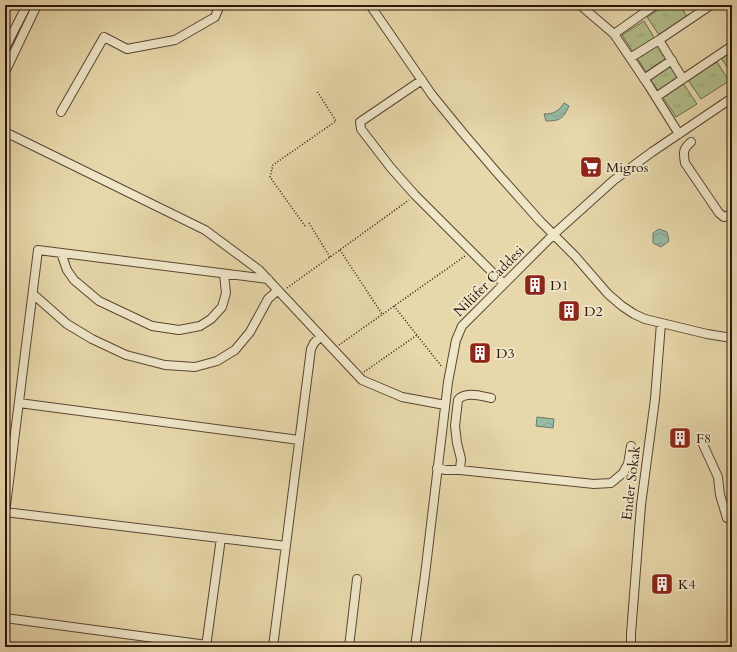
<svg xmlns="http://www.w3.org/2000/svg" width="737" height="652" viewBox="0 0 737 652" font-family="Cardo,serif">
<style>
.grass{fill:url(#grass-tufts);stroke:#6e6a4c}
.water{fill:url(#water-waves);stroke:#6c7967}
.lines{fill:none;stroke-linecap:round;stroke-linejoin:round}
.minor-casing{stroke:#5a4633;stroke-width:10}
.path{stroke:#2b150b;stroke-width:1.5;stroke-dasharray:1 2;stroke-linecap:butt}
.minor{stroke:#efe6c8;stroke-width:8}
.labels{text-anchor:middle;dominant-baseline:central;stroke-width:4;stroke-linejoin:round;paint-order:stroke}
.poi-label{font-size:14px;fill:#2b150b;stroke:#efe6c8;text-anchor:start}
.street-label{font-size:14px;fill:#2b150b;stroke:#efe6c8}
</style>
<defs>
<pattern id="grass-tufts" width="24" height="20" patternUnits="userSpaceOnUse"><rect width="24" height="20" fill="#b2bf8c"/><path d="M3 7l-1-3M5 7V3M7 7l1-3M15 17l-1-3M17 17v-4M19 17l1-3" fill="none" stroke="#99a377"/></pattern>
<pattern id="water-waves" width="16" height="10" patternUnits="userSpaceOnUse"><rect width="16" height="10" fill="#97bba5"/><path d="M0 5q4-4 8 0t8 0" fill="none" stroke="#82a08d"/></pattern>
</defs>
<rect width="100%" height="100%" fill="#e7d8ab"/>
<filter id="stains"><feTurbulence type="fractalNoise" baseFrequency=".005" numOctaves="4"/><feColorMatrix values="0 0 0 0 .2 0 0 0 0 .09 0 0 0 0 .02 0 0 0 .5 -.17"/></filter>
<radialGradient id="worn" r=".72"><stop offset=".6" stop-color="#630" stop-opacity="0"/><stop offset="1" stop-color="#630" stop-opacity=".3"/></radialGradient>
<path class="grass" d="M666,5h14l7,12 -28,18 -12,-18z
M644,21l11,18 -22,13 -11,-17z
M658,45l9,13 -21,14 -9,-14z
M732,50v24l-11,-16z
M717,62l12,19 -28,18 -13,-19z
M670,64l9,14 -21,13 -9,-14z
M683,83l14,21 -21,13 -14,-21z"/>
<path class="water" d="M564,103l5,3c-6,13 -9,15 -23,15l-2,-7c10,0 15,-3 20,-11z
M659,229l8,3 2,9 -8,6 -8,-4v-10z
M537,417l17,2 -1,9 -17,-2z"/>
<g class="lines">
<g class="minor-casing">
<path id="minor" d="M370,5l62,90 31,38 36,42 41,46 35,35 33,38 14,12 12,8 11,5 62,15 25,4
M580,5l34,29 35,52 30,48
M614,34l41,-29
M659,40l24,39
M5,48l22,-43
M630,58l29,-18 52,-35
M5,72l32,-67
M644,79l28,-19
M422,80l-62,42 1,7 30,39 24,27 89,89
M656,97l76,-51
M61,112l43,-75 23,12 48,-9 40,-23 5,-12
M5,132l200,98 54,40 103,110 40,17 43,8
M691,142c-8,7 -8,10 -6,21l34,50 5,4 8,-3
M61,253l6,17 7,10 25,21 53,25 27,4 21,-4 11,-7 11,-12 4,-14 -2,-19
M33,294l34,30 25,15 34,16 39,10 30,2 22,-6 18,-11 15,-18 18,-33 10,-9
M19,403l280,37
M701,440l17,37 2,18 7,23
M437,468l9,2h14l134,14 17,-1 12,-10 5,-9 3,-18
M460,470l1,-11 -4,-16 -2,-17 3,-26c7,-9 23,-4 33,-2
M5,512l281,34
M5,513l33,-263 230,29
M5,618l202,27
M206,647l15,-109
M273,647l38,-298 3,-6 7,-7
M349,647l8,-68
M415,647l10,-72 23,-193 8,-42 6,-14 92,-92 60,-54 38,-28 80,-54
M631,647v-13l10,-129 14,-106 6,-76"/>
</g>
<path class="path" d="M309,223l21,34
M305,226l-35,-49 3,-12 63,-44 -19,-30
M340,250l42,64
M287,288l122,-88
M394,306l48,61
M339,345l126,-89
M364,372l53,-37"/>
<use href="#minor" class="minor"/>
</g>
<defs>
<g id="supermarket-square" transform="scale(1.15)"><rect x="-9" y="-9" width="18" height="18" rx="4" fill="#8f2418" stroke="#efe6c8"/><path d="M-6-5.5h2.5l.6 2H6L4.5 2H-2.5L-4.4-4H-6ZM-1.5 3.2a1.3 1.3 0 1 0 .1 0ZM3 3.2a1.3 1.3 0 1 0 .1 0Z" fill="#fff"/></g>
<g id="building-square" transform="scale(1.15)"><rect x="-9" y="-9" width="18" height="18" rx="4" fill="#8f2418" stroke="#efe6c8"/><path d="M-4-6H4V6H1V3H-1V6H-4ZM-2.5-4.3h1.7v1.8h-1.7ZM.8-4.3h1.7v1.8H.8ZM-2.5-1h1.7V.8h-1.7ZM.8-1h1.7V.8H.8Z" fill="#fff"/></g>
</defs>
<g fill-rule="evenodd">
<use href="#supermarket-square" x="591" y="167"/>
<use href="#building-square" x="535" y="285"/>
<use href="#building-square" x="569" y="311"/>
<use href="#building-square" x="480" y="353"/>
<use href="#building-square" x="680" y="438"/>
<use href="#building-square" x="662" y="584"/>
</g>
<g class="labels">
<g class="poi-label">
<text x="606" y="167">Migros</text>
<text x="550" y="285">D1</text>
<text x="584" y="311">D2</text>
<text x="496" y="353">D3</text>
<text x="696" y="438">F8</text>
<text x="678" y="584">K4</text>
</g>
<g class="street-label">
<text transform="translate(489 281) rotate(-45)">Nilüfer Caddesi</text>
<text transform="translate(631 483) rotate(-83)">Ender Sokak</text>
</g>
</g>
<rect width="737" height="652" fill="none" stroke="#e7d8ab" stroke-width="20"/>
<rect x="6" y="6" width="725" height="640" fill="none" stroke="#2b150b" stroke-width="2"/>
<rect x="10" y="10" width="717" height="632" fill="none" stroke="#2b150b"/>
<rect width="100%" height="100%" filter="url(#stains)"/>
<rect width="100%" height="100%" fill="url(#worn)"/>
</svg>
